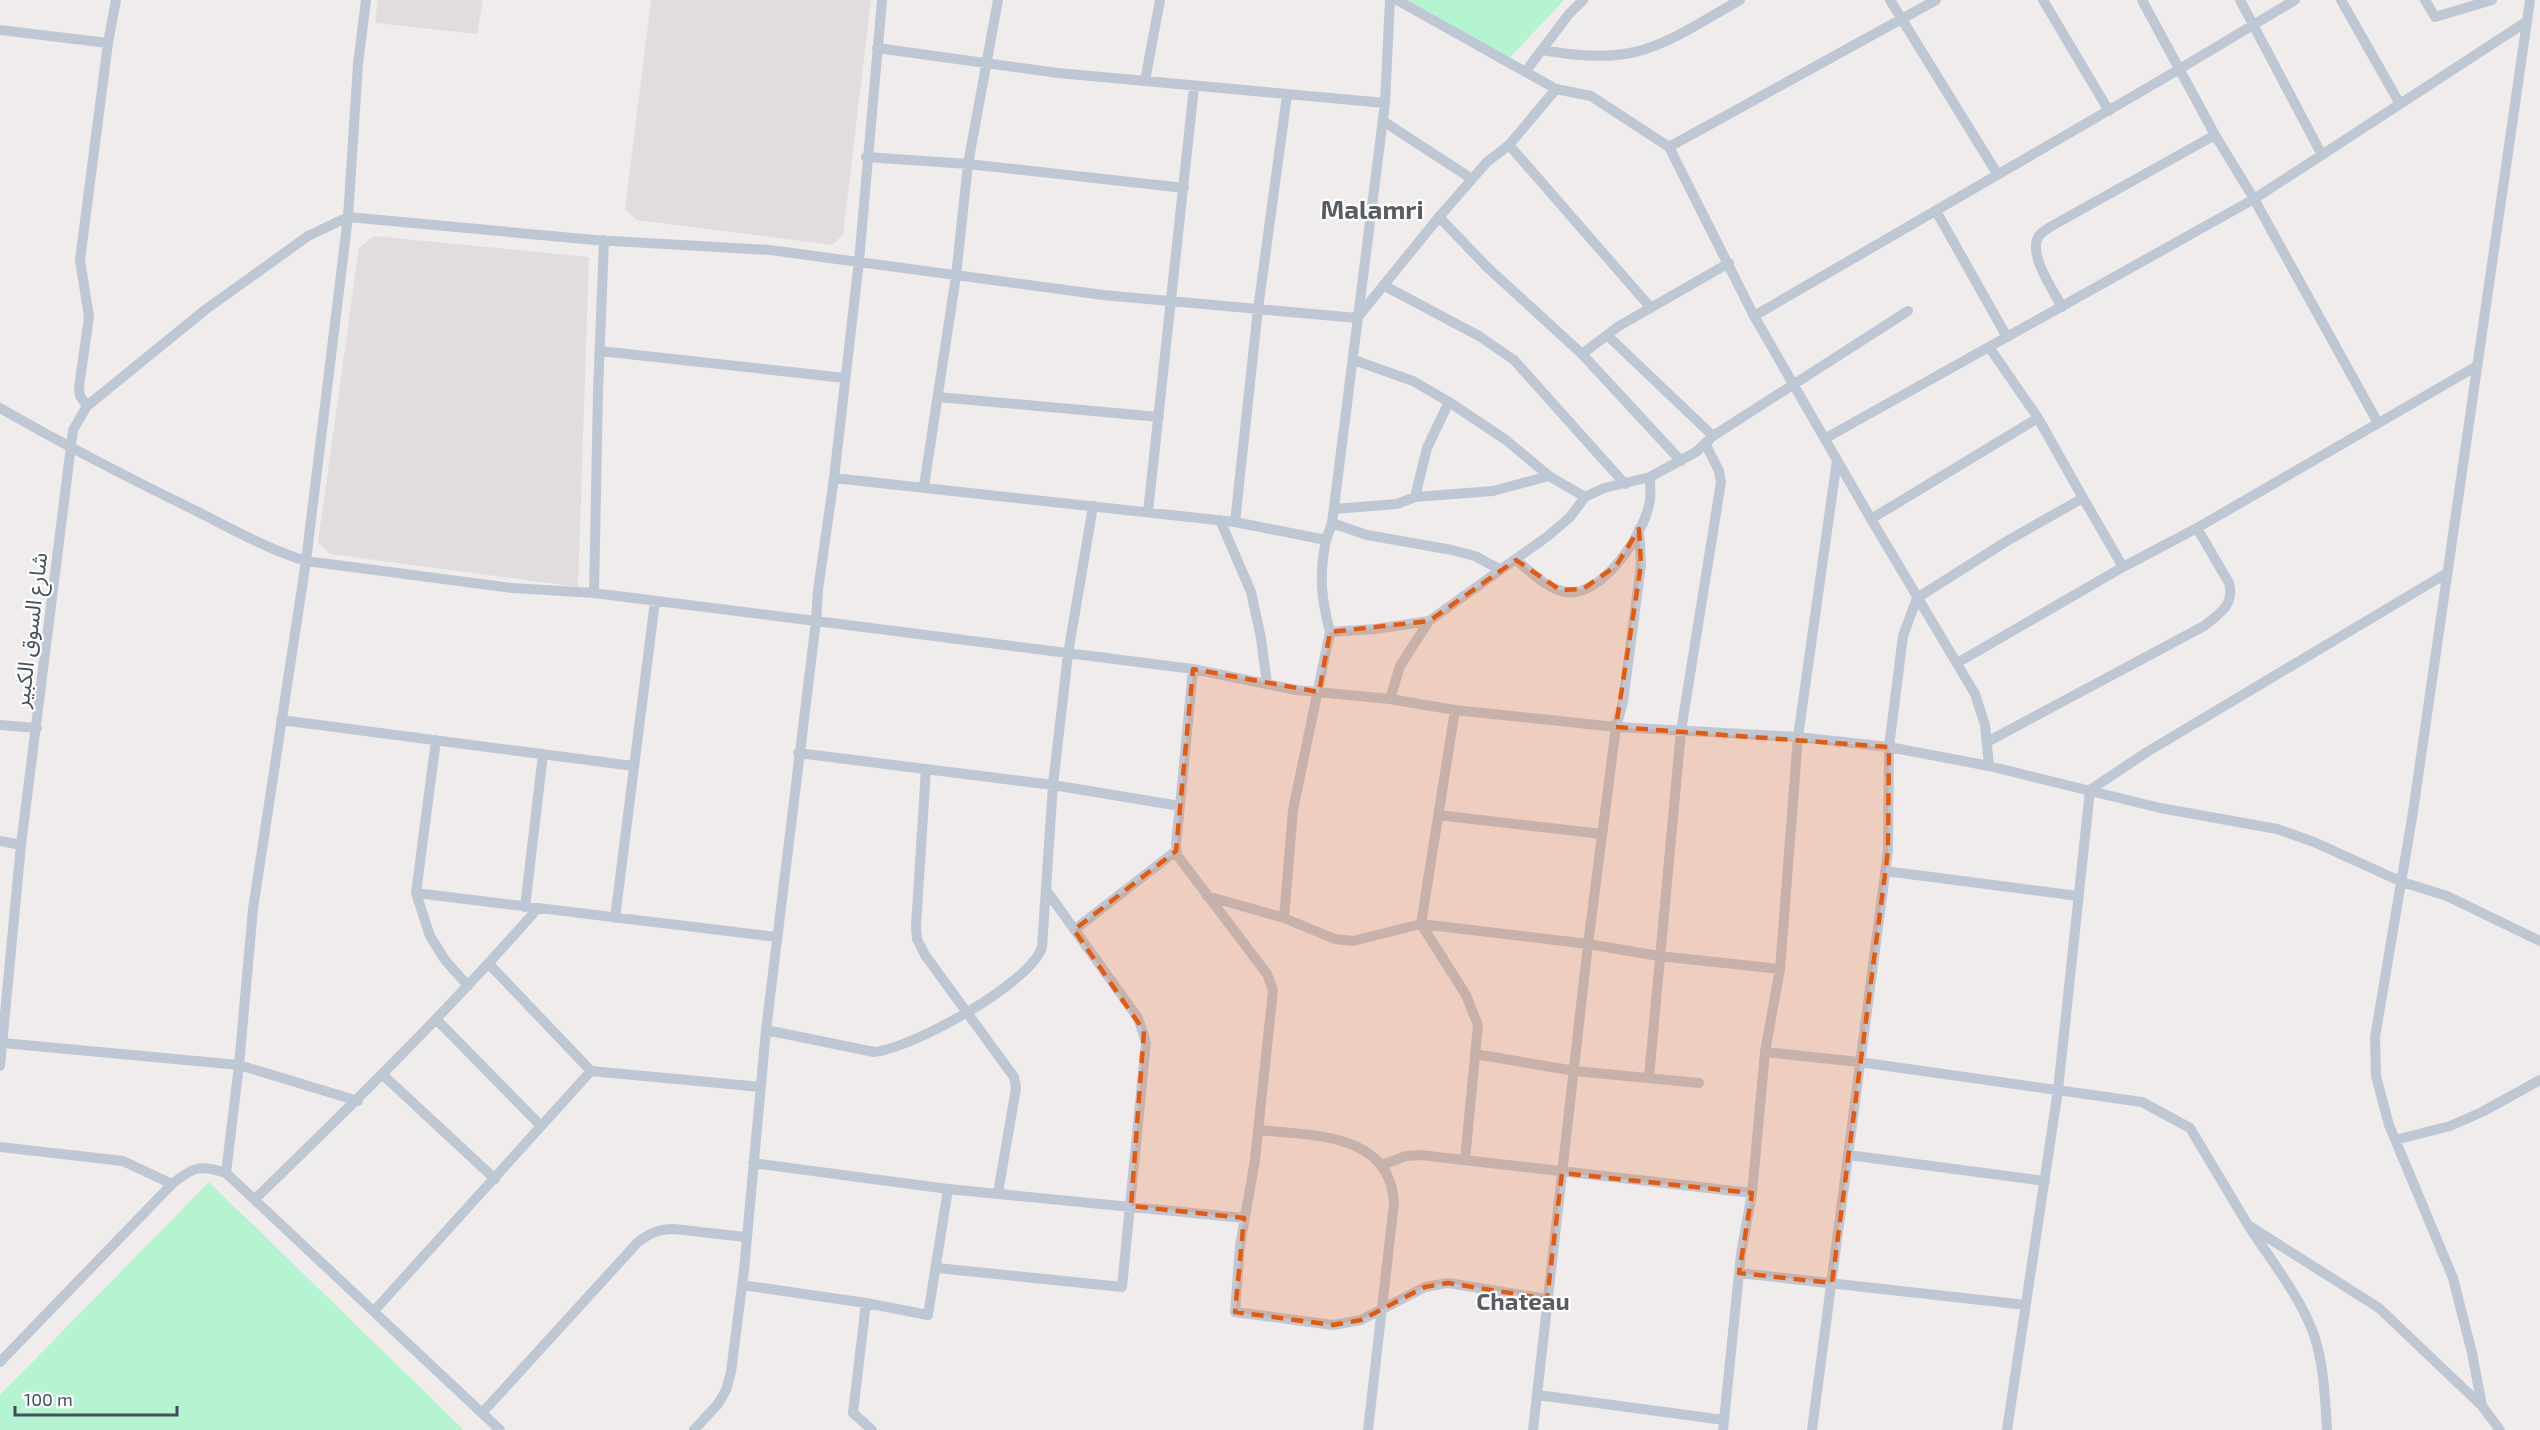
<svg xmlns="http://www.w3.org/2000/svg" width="2540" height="1430" viewBox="0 0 2540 1430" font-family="'Exo 2','Noto Sans Arabic',sans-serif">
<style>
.education{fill:#e1ddde}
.green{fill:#b4f4d0}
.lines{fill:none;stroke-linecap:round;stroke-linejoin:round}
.minor{stroke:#bec8d4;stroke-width:10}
.marked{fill:#e8590c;fill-opacity:0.2;stroke:#e8590c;stroke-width:4.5;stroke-dasharray:12 8;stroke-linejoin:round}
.labels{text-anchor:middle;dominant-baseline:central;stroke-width:4.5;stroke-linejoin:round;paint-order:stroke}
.street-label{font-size:22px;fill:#434f5c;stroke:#fff}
.neighbourhood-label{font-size:24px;font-weight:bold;fill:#585c62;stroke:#fff}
.quarter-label{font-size:26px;font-weight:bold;fill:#585c62;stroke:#fff}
</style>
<rect width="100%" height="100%" fill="#f0ecec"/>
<path class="education" d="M378,0h105l-6,34 -102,-11z
M651,0h220l-28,235 -11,10 -195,-25 -12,-11z
M374,236l215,21 -11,330 -248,-33 -12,-12 41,-294z"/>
<path class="green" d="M1404,0h160l-61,65z
M209,1182l255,248h-464v-35z"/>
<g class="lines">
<path class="minor" d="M882,0l-23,261 -25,217 -16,112 -2,31 377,48 103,21 94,9 65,11 161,17 182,10 91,10 100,19 171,42 117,21 37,13 88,40 45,14 93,45
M1397,0l159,89 35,7 78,51 85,169 117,203 104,175 10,31 4,41
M1890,0l108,175
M2043,0l66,111
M2240,0l82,155
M2341,0l59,104
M2425,0l10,17 57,-17
M0,30l108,13
M877,48l181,25 327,30
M1542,50c30,5 62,9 93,2 37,-9 72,-34 105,-52
M1525,72l44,-58 14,-14
M1145,81l15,-81
M1383,121l89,58
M1509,145l142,163
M1669,147l267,-147
M866,157l102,7 216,24
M1936,211l71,126
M1439,217l48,50 95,87 99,107
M1383,285l96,51 35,24 111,124
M2062,307c-9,-17 -35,-54 -23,-71 3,-4 8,-7 11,-9l165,-92
M1754,316l407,-236 134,-80
M1357,318l82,-101 48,-55 22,-17 47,-56
M1607,335l106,101
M1989,347l49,71 45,80
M600,351l245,27
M1582,354l37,-28 110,-63
M1354,360l59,21 36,21 57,38 43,36 36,21
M938,397l221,20
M87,406l-7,-10 -1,-9 10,-70 -9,-57 28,-217 8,-43
M0,408c61,35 123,67 186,98 39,19 78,42 120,55l206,27 82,5 222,28 -50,409 -22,240 -13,102 -5,18 -8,14 -24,26
M2378,423l-124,-224 272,-177
M1826,438l428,-239 -39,-64 -73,-135
M834,478l401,44 91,18 6,-17 35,12 85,15 23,6 26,14
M924,486l32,-210 12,-112 30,-164
M1415,497l12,-49 22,-46
M1334,509l63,-5 18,-7 78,-6 56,-15
M1148,512l46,-425
M1871,519l167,-101
M1220,520l31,72 10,46 6,46
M1235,522l23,-213 29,-214
M1332,523l53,-420 5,-103
M1516,560c14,11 31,29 50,32 37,6 80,-61 84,-92 1,-7 0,-15 0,-23
M594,593l4,-201 6,-152
M1330,632l45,-3 54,-8
M1957,663l166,-96 74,-39 280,-162
M1390,699l10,-33 29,-45 119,-85 22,-19 15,-20 19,-9 46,-11 46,-25 17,-16 195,-125
M1455,710l-34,214 45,71 12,30 -13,135
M281,720l352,46
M0,725l37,3
M436,740l-20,153 14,43 15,24 23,26
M1987,742l217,-116c15,-12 31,-21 25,-43l-32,-55
M798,753l255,32 127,21 -4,38 1,11 90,119 6,16 -18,170 -15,86 -5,66 98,13 28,-5 64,-33 23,-4 99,16
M926,769l-10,157 1,13 8,16 89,122 2,11 -18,105
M1180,806l13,-137
M1438,815l164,19
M0,841l21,4
M1885,871l193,25
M416,893l361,44
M1207,896l77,22 51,21 18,2 68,-17 167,20 71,12 121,13
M525,907l18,-153
M615,918l40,-317
M1284,918l9,-108 37,-178c-9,-34 -11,-58 -4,-92
M1074,930l102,-79
M489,964l102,107 170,16
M436,1019l105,107
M766,1030l108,22c39,-4 157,-69 168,-105l11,-162 15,-131 25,-148
M3,1043l236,22 119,36
M1765,1052l94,10 283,40 48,26 58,97 131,83 103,98 18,24
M1475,1054l100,17 124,12
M0,1066l21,-221 52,-415 14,-24 118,-96 103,-74 40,-19 247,23 175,10 333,45 254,23
M383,1075l112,104
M1649,1077l32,-346 40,-249 -2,-11 -14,-28
M1259,1130c54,6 131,2 135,73l-26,227
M2395,1140l55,-14 32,-14 58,-32
M0,1147l123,14 49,23
M1848,1155l197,26
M1382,1165l24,-9 14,-1 332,38
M226,1173l13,-108 14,-156 53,-348 42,-344 10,-153 8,-64
M948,1189l296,29
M255,1199c97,-94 193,-188 283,-291
M2250,1228c22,34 50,68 64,107 10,30 11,63 13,95
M937,1268l185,19 24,-245 -8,-24 -92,-128
M1739,1273l287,32
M742,1285l124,18 62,12 20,-126 -195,-26
M866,1303l-13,110 19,17
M374,1311l217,-240
M0,1362l172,-178c21,-17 28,-20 54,-11l274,257
M1538,1395l186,25
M2482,1406l-10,-53 -19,-75 -64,-153 -13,-49 -1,-39 38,-225 117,-812
M482,1413l156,-171c12,-9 21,-13 36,-13l71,8
M1533,1430l55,-486 28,-217 7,-25 18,-137 -2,-36
M1723,1430l18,-176 11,-61 13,-141 15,-83 18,-232 39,-277
M1812,1430l76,-579 1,-104 14,-111 14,-38 90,-57 76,-43 40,69
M2007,1430l51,-340 32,-300 57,-38 300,-179"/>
</g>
<path class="marked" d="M1639,529l2,36 -25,162 273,20 -1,104 -56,432 -93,-10 13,-80 -190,-20 -15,126 -99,-16 -23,4 -64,33 -28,5 -98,-13 9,-94 -113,-12 13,-175 -70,-101 102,-79 17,-182 126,23 11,-60 99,-11 87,-61 44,30 23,-1 33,-23z"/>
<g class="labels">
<g class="street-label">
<text transform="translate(29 630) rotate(-83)">شارع السوق الكبير</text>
</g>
<g class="neighbourhood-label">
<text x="1523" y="1300">Chateau</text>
</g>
<g class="quarter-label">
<text x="1372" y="208">Malamri</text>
</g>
</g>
<path d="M15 1406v9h162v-9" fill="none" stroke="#434f5c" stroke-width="3"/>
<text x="24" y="1406" font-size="18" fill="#434f5c" stroke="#ffffff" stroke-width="4.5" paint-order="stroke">100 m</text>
</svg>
